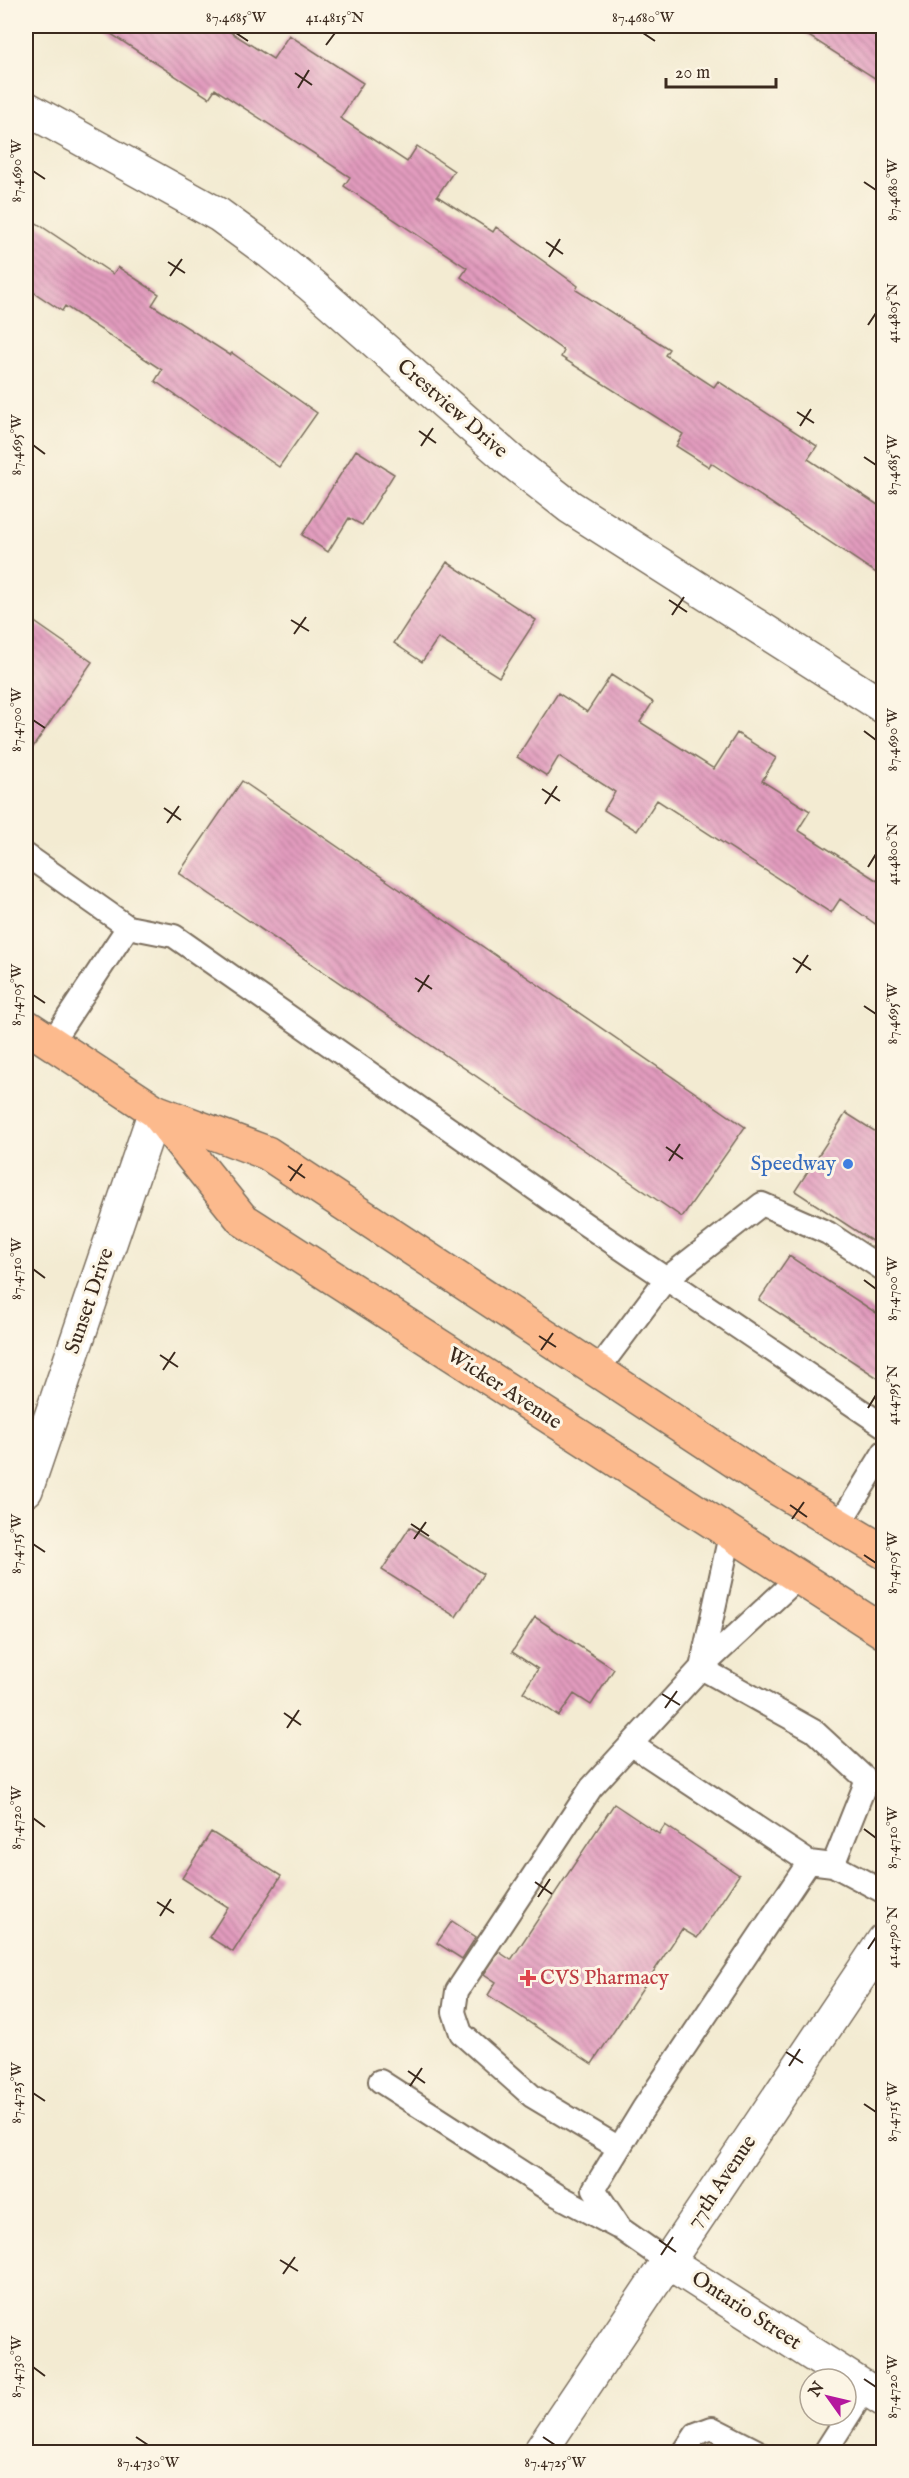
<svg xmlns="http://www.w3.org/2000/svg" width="909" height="2478" viewBox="0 0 909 2478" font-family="'IM FELL English',serif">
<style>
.building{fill:url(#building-back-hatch)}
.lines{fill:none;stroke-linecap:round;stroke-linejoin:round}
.service-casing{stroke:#7b6e5d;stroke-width:26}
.minor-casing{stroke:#7b6e5d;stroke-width:36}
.tertiary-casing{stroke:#7b6e5d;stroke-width:36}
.trunk-casing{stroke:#7b6e5d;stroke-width:36}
.service{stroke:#fff;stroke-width:22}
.minor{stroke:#fff;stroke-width:33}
.tertiary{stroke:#fff;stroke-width:33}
.trunk{stroke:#fcba8d;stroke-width:33}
.ticks{fill:none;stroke:#3b2a1e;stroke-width:2}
.shop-dot{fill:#3f7fe0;stroke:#fcf5e5;stroke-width:2}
.health-dot{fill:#e0444e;stroke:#fcf5e5;stroke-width:2}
.labels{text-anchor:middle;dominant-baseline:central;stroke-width:6;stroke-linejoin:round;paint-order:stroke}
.street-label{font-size:21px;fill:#3b2a1e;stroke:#fcf5e5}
.shop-label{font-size:21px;fill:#366cbe;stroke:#fcf5e5;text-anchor:end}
.health-label{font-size:21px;fill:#be3a42;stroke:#fcf5e5;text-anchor:start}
.neatline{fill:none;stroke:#3b2a1e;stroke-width:2}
.ticks-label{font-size:15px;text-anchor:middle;fill:#3b2a1e}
</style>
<defs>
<pattern id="building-back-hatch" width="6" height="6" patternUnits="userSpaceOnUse" patternTransform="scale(1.5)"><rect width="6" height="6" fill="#e29bbe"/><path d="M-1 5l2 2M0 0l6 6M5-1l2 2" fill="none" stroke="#b87f9a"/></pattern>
</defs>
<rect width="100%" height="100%" fill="#fcf5e5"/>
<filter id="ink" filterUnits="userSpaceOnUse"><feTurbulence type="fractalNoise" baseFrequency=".0167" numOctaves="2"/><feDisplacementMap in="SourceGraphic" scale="12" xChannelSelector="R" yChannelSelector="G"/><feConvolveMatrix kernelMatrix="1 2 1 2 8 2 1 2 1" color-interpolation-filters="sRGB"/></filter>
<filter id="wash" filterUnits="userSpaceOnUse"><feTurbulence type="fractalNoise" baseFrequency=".008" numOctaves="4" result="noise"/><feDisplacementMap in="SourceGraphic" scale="24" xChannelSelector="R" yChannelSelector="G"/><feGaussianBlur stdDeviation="1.35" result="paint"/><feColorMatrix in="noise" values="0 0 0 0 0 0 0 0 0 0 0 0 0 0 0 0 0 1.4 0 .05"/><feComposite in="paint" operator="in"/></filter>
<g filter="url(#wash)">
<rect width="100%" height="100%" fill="#f3ebd2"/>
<g id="blocks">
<path class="building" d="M99,26h122l52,33 16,-24 74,48 -23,35 67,44 10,-16 37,25 -17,25 56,36 3,-5 82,59 -2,4 93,59 -4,6 49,32 4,-6 99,65 -9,13 76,50v69l-173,-115 -2,4 -33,-21 7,-12 -122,-77 3,-6 -103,-74 6,-9 -123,-82 6,-9 -135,-88 -6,9z
M793,26h91v58z
M26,216l87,58 5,-7 41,27 -7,11 78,50 2,-2 85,60 -38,54 -124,-86 7,-11 -97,-64 -3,5 -36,-24z
M356,450l38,24 -32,51 -13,-7 -21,34 -26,-17z
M447,562l89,58 -37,57 -61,-39 -16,24 -28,-19z
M26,616l66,46 -66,95z
M611,675l42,27 -13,20 74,47 23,-36 39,25 -14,23 48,30 -12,19 86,55v45l-44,-31 -9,14 -174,-113 -20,31 -33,-21 11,-18 -56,-36 -12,20 -30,-19 41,-64 29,19z
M242,781l503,346 -63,90 -503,-344z
M846,1113l38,24v112l-89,-58z
M789,1256l95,62v64l-125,-82z
M410,1527l73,47 -27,43 -74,-47z
M535,1617l79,52 -23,36 -17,-11 -15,22 -36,-24 15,-23 -26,-17z
M614,1804l45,30 6,-9 74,50 -42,63 -15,-9 -90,135 -104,-69 8,-13 -12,-8 15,-22 12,8z
M211,1832l70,44 -48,76 -24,-15 19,-30 -46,-29z
M452,1921l24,16 -14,22 -25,-16z"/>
</g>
</g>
<g filter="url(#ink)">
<use href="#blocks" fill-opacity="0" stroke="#7b6e5d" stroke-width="1.5"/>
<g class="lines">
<g class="service-casing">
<path id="service" d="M26,855l102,72
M51,1043l77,-116 46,9 411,288 299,202
M597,1371l69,-92 96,-75 66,29 56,37
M839,1525l45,-73
M701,1668l113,63 53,49 -34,85
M701,1668l29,-133
M632,1745l177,117
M380,2081l177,114 60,32
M619,2148l-87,-52 -71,-63 -7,-21 3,-21 134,-203 110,-120 98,-91
M668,2262l-47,-33 -27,-40 49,-80 166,-247 24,3 51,27
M684,2452l12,-18 16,-6 47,24
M825,2452l41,-64"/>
</g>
<g class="minor-casing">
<path id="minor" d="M26,108l193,107 52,38 40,32 199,175 60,47 314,200
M26,1490l129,-379
M668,2262l216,138"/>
</g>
<g class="tertiary-casing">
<path id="tertiary" d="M540,2452l344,-512"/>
</g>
<g class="trunk-casing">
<path id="trunk" d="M26,1026l129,85 112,42 498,328 119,71
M156,1112l86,107 642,413"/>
</g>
<use href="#service" class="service"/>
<use href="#minor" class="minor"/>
<use href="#tertiary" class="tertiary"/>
<use href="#trunk" class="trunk"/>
</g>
</g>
<path class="ticks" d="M236,33l12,8M643,33l12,8M326,45l9,-12M295,73l17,12M298,88l11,-18M33,171l12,8M864,182l12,8M546,242l17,12M549,257l11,-18M168,262l17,11M170,276l12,-17M868,325l8,-12M797,412l17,11M800,426l11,-17M419,431l17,12M33,445l12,9M421,446l12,-18M864,457l12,8M669,600l18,12M672,615l12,-18M291,620l18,11M294,634l12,-17M33,720l12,8M864,731l12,9M542,789l18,12M545,804l12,-18M164,808l17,12M167,823l12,-17M868,867l8,-13M793,958l18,12M796,973l12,-18M415,978l17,11M418,992l11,-17M33,995l12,8M864,1006l12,8M666,1147l17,12M669,1161l11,-17M288,1166l17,12M290,1181l12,-17M33,1269l12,9M864,1280l12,9M539,1336l17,11M541,1350l12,-17M160,1355l18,12M163,1370l12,-18M868,1408l8,-13M790,1505l17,12M792,1519l12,-17M411,1524l18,12M414,1539l12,-17M33,1544l12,8M864,1555l12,8M662,1694l18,11M665,1708l12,-17M284,1713l17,12M287,1728l12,-18M33,1818l12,9M864,1829l12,9M535,1882l17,12M538,1897l12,-18M157,1902l17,11M160,1916l11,-17M868,1949l8,-12M786,2052l17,11M789,2066l11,-17M408,2071l17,12M410,2086l12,-18M33,2093l12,8M864,2104l12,8M659,2240l17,12M661,2255l12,-18M280,2260l18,11M283,2274l12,-17M33,2367l12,9M864,2379l12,8M136,2437l12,8M543,2437l12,8"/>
<circle class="shop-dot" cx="848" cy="1164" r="6"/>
<path class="health-dot" d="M525 1969h6v6h6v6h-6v6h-6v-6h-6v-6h6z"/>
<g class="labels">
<g class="street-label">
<text transform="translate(452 409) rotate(41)">Crestview Drive</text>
<text transform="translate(90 1301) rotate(-71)">Sunset Drive</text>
<text transform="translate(504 1389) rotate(33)">Wicker Avenue</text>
<text transform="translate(722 2182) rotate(-56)">77th Avenue</text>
<text transform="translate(746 2311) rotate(33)">Ontario Street</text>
</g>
<g class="shop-label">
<text x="836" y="1164">Speedway</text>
</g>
<g class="health-label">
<text x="540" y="1978">CVS Pharmacy</text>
</g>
</g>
<rect width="909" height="2478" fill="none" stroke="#fcf5e5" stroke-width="66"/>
<g transform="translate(828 2397) rotate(304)"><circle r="28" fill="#fcf5e5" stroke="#afa495" stroke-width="1.5"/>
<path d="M0-4.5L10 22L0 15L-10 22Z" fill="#b5179e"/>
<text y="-9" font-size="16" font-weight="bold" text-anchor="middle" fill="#3b2a1e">N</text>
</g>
<path d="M666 78v9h110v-9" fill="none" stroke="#3b2a1e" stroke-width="3"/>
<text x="675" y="78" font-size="18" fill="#3b2a1e" stroke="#fcf5e5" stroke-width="4.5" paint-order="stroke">20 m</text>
<rect x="33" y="33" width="843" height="2412" class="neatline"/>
<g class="ticks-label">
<text x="236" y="22">87.4685°W</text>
<text x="335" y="22">41.4815°N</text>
<text x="643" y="22">87.4680°W</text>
<text transform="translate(16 171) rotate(-90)" y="5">87.4690°W</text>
<text transform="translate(892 190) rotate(-90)" y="5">87.4680°W</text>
<text transform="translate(892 313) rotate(-90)" y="5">41.4805°N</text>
<text transform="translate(16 445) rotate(-90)" y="5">87.4695°W</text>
<text transform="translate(892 465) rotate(-90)" y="5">87.4685°W</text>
<text transform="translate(16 720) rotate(-90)" y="5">87.4700°W</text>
<text transform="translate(892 740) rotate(-90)" y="5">87.4690°W</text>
<text transform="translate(892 854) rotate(-90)" y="5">41.4800°N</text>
<text transform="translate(16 995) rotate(-90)" y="5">87.4705°W</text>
<text transform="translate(892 1014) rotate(-90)" y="5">87.4695°W</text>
<text transform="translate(16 1269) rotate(-90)" y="5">87.4710°W</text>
<text transform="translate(892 1289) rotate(-90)" y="5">87.4700°W</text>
<text transform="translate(892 1395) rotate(-90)" y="5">41.4795°N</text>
<text transform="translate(16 1544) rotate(-90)" y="5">87.4715°W</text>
<text transform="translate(892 1563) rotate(-90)" y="5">87.4705°W</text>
<text transform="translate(16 1818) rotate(-90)" y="5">87.4720°W</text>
<text transform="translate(892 1838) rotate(-90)" y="5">87.4710°W</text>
<text transform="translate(892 1937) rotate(-90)" y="5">41.4790°N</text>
<text transform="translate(16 2093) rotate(-90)" y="5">87.4725°W</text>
<text transform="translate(892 2112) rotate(-90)" y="5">87.4715°W</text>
<text transform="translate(16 2367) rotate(-90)" y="5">87.4730°W</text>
<text transform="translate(892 2387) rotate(-90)" y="5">87.4720°W</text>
<text x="148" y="2467">87.4730°W</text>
<text x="555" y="2467">87.4725°W</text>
</g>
</svg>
